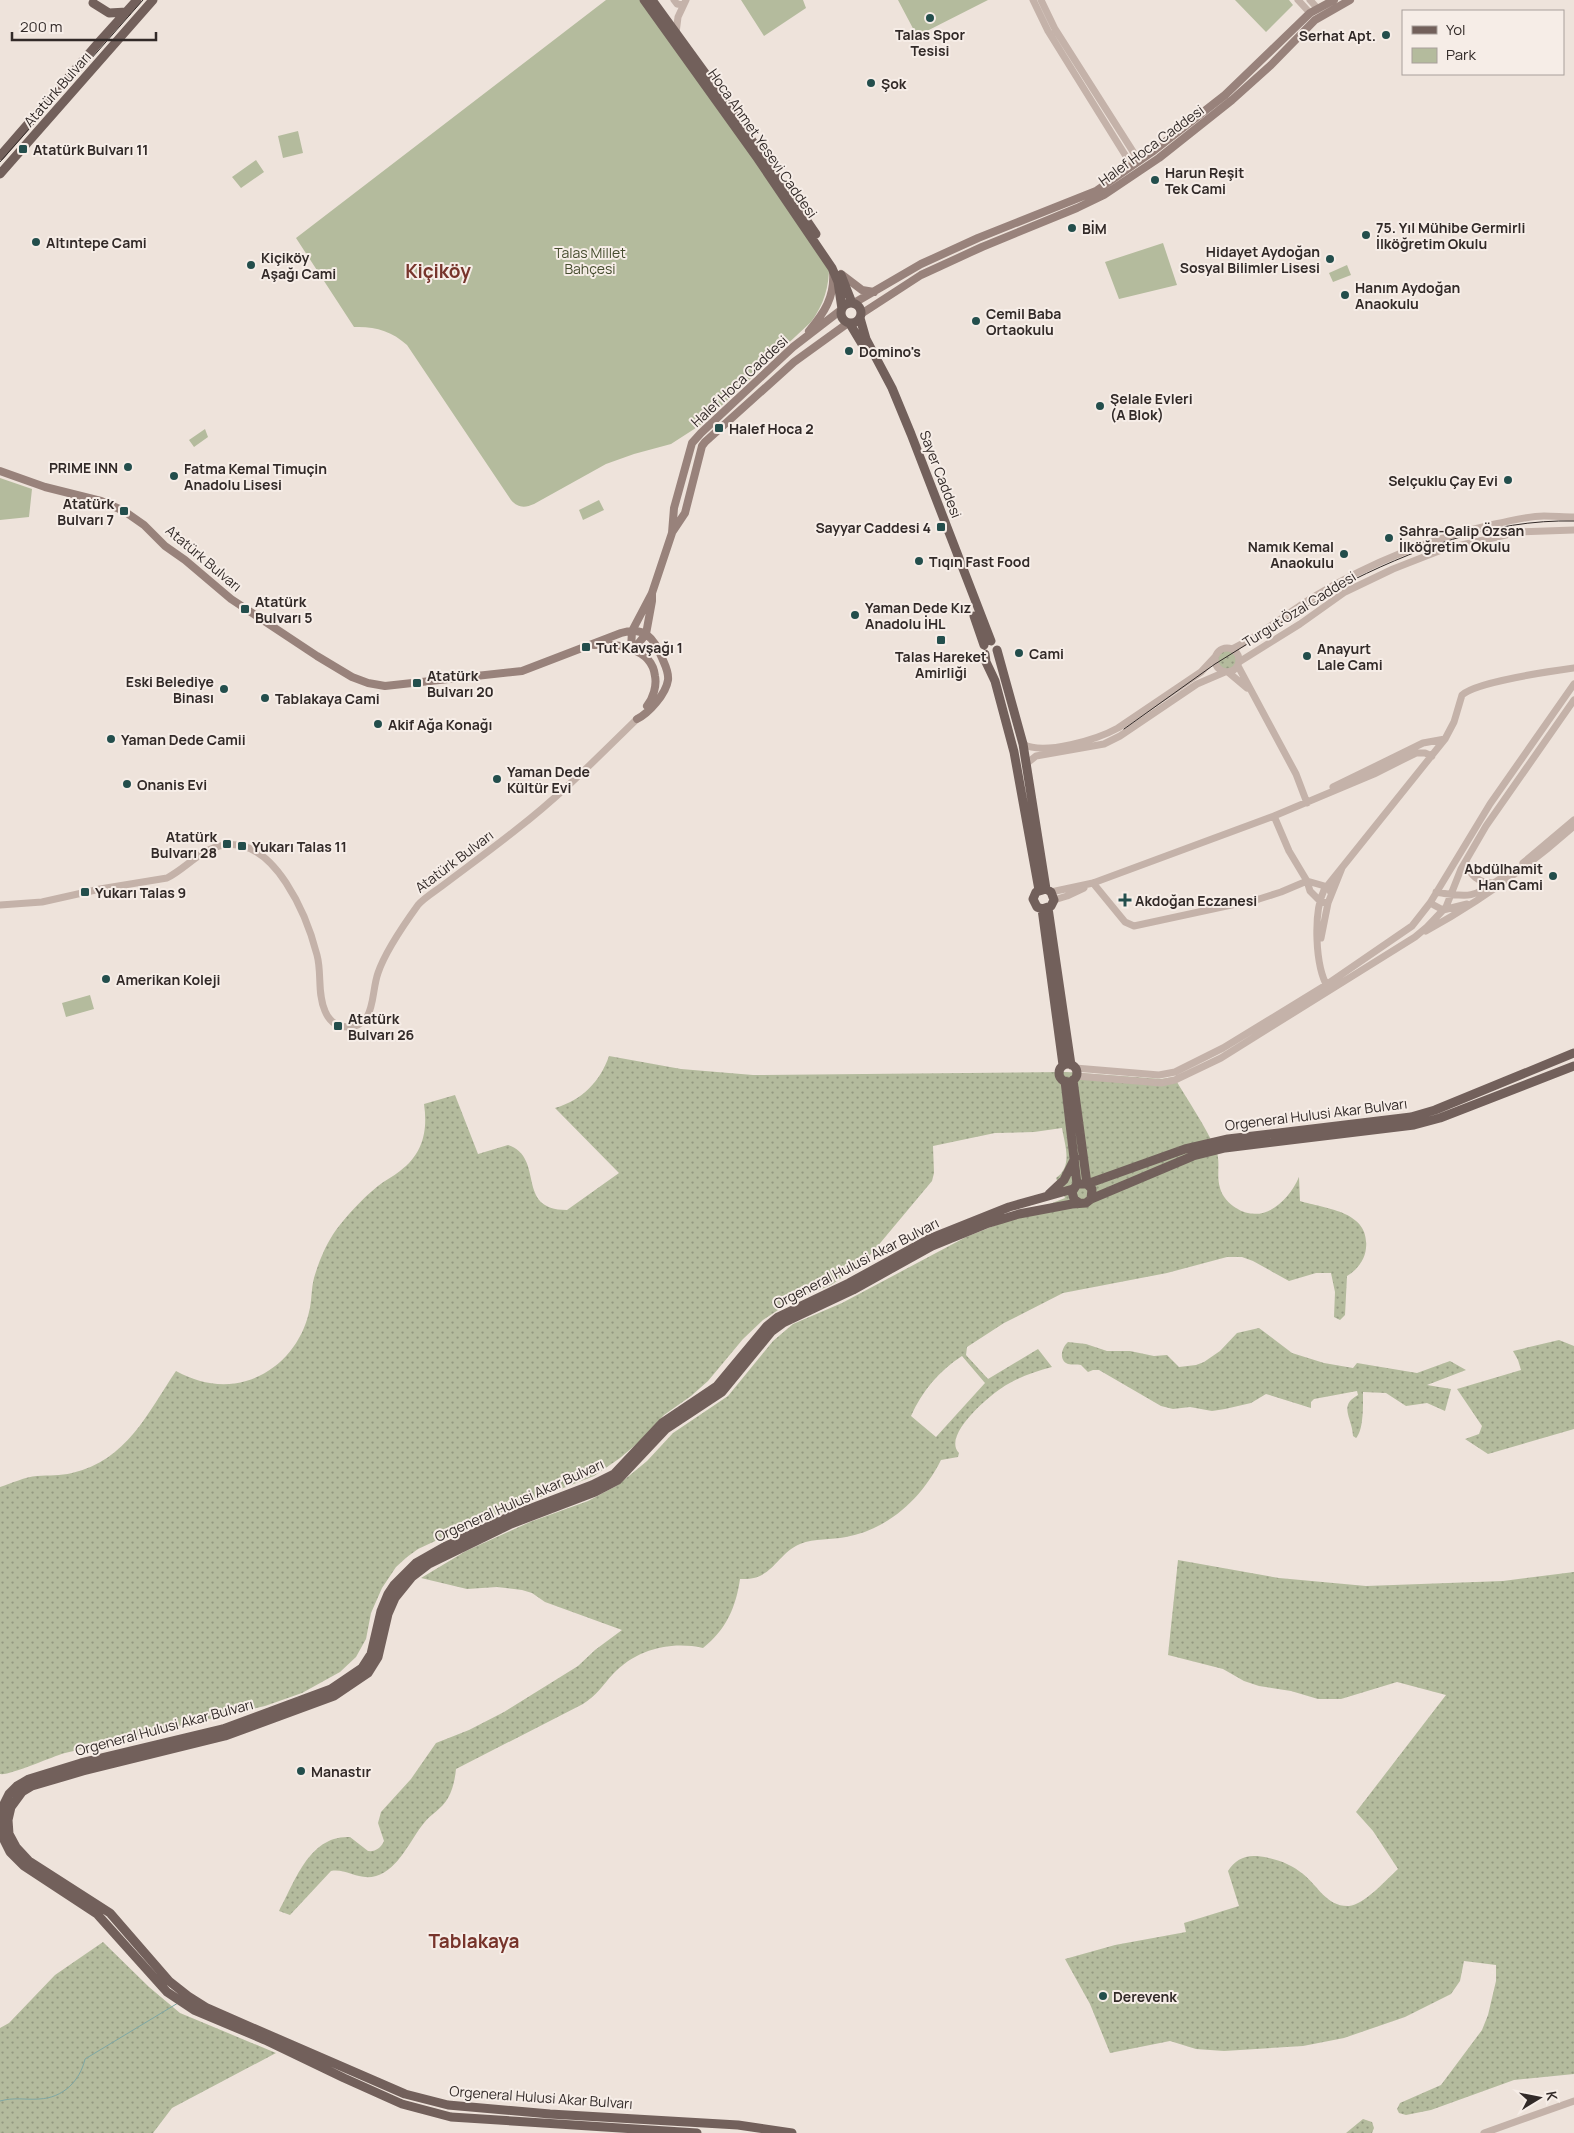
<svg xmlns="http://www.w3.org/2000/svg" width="1574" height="2133" viewBox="0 0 1574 2133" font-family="Manrope,sans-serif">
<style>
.grass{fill:url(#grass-dots);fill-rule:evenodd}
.park{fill:#b4bb9d}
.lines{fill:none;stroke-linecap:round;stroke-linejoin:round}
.stream{stroke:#7ea7a4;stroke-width:1}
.tertiary{stroke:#c4b2a9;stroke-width:7}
.secondary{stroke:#98827b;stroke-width:8}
.primary{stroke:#72605b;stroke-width:9}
.tram{stroke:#322a28;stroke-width:1}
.poi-dot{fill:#234e4c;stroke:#f6ede7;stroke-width:2}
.labels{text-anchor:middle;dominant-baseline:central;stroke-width:4;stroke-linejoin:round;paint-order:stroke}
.poi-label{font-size:14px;font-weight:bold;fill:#322a28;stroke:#f6ede7;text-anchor:start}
.street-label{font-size:14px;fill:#322a28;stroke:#f6ede7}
.park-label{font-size:14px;fill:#464d2f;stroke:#f6ede7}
.district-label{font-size:19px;font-weight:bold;fill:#77342b;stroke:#f6ede7}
</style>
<defs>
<pattern id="grass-dots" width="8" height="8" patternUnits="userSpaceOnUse" patternTransform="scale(1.25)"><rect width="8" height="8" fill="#b4bb9d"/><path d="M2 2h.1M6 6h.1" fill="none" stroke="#939880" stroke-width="1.8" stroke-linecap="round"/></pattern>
</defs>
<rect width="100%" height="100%" fill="#eee3db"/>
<path class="grass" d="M1217 660a10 10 0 1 1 20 0a10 10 0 1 1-20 0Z
M609,1056l72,13 72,6 314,-3 94,7 13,-2c14,24 31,48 42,73 5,11 0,26 4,38 2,8 9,16 16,20 27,17 52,-6 63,-31l1,24c26,8 70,10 66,47 -1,12 -9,22 -19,28l-2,39 -5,5 -6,-3 1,-25 -4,-19h-15l-27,8 -36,-20 -11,-4h-15l-60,16 -104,20 -59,30 -37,24 -1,8 22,24 50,-30 14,18c-15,4 -30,9 -44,17 -15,8 -67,51 -49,69l-1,4 -17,3c-19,38 -52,69 -95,77 -15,3 -31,1 -46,7 -25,11 -27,37 -60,35 -4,28 -14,51 -37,69 -32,-7 -66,1 -90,26 -10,11 -17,22 -30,30l-127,65c-1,10 -3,20 -8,29 -6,11 -17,16 -24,25 -14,17 -25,46 -48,53 -18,5 -30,-8 -45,-5l-41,44 -11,-4c16,-29 30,-76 71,-74l18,14c7,1 13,-3 16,-10l-6,-18 3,-11 30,-33 25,-36 33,-13 35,-18 74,-46 17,-16 27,-20 -77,-28 -13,-9 -10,-3 -25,-3 -30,2 -46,-11 45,-27 64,-29 58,-21 30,-16 29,-24 26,-28 55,-37 45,-55 20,-17 49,-21 124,-66 99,-39 -9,-20c17,-12 9,-32 6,-50l-28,4 -39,1 -62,13 1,27 -2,8 -61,73 -15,14 -25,17 -41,17 -27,18 -20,19 -35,42 -17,15 -27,19 -25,27 -19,16 -26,18 -120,47 -56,26 -11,8 -11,10 -14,21 -11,25 -5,26 -10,18 -16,15 -38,21 -37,13 -200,47c-14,4 -56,23 -65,21v-287c12,-4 25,-10 37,-11 12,-1 23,0 35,-3 55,-13 75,-59 104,-102 22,12 46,17 70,10 32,-9 56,-37 63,-69 3,-11 2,-23 5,-34 5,-17 12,-34 22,-48 12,-16 26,-31 42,-44 7,-6 15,-9 22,-15 23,-17 28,-40 24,-67l31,-9 23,59 30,-9c38,13 6,65 59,65l52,-37 -64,-65c27,-8 45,-26 54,-52zM962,1356l23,27 -49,54 -25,-21c11,-25 28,-45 51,-60z
M1259,1328l33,25 32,10 29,5 4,-5 60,10 33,-12 16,9 -39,15 24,4 -6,22 -18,-8 -21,3 -20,-13 -23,-1c0,11 1,38 -7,46l-3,-2c-1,-19 -15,-30 5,-41l-1,-4 -43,8 -3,3v6l-45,-14 -15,9 -26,6 -13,2 -22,-4 -17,2 -12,-3 -62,-36h-6l-5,2 -7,-7c-4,-1 -9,0 -13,-1 -10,-4 -6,-17 0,-22l18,2 21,7h23l24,5 13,-1 12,12 17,-2 8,-3 16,-11 17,-18z
M1559,1340l15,6v83l-86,25 -23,-15 14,-5 3,-8 -25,-37 64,-19 -3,-10 -5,-9z
M1178,1560l101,18 87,8 137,-5 71,-9v502l-60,6 -83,30 -25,5 -7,-2 -2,-4 3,-6 41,-18 41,-55 6,-15 8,-34v-16l-32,-4 -4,20 -9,13 -46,23 -61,21 -41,8 -79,5 -28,-2 -26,-8 -60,12 -20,-49 -25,-45 50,-14 71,-13 -2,-9 55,-17 -11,-35c7,-11 16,-16 29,-15 17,2 33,7 46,18 15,12 24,33 46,32 15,-1 38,-27 49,-37l-25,-38 -17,-19 90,-117 -49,-13 -56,17h-23l-27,-8 -32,-5 -15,-5 -21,-12 -55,-14z
M103,1942l46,45 31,26 96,40 -104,55 -19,25h-153v-105l9,-5 46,-48z
M1363,2119l9,3 2,6 -2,5h-26z"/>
<path class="park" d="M606,0h42l181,260c1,24 -4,43 -18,62l-109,102 -31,20 -37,10 -28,10 -72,40c-9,4 -16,4 -23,-4l-104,-155c-15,-14 -33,-19 -53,-18l-58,-89z
M741,0h62l3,8 -42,28z
M898,0h90l-71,36z
M1235,0h54l4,5 -27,27z
M298,131l5,22 -20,5 -5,-22z
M256,160l8,12 -23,16 -9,-11z
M1163,243l14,42 -58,14 -14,-37z
M1347,265l4,10 -18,7 -4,-9z
M205,429l3,8 -14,10 -5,-7z
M0,478l32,11 -3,28 -29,3z
M599,500l5,10 -21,10 -4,-10z
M90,995l4,14 -28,8 -4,-14z"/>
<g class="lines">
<path class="stream" d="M0,2101c14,-4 25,-1 39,-2 24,-1 41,-18 46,-40l93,-56"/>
<path class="tertiary" d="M674,0l3,4 6,1
M1033,0l15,31 84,135
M1041,0l14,29 84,132
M1298,0l12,13
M1310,0l8,9
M676,33l2,-16 8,-17
M1215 660a12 12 0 1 1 24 0a12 12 0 1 1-24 0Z
M1232,649c30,-14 55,-36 83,-53 55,-33 117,-58 180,-72 16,-3 32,-8 49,-8 10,0 20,1 30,1
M1239,662l61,-38 45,-32 48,-23 51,-20 75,-17 55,-2
M1238,666l58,108 11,29
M1228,672l19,16
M1023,744c21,12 75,-5 95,-16l83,-56 14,-15
M1026,764l10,-8 68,-12 16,-8 77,-52 28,-12
M1333,787l90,-44 22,-4
M1274,816l15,35 18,30 3,10 11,11 7,1
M1466,862c3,13 13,21 27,21
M1523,863l51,-43
M1093,883l32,39 9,4 125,-27 22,-7 26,-11 21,6 3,6
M1051,892l42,-9 181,-67 100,-42 42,-21h9l7,3
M1436,892c39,7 38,4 70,-17
M1054,900l13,-4 17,-8
M1430,903l13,7 24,-6
M0,905l42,-3 58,-13 67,-11c21,-11 34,-30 58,-33 50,-7 82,71 92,110 5,18 0,38 8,56 4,10 12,16 23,16 8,0 14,-3 19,-10 7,-12 6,-30 11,-44 7,-21 27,-50 40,-68 6,-7 16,-13 24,-19 25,-19 50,-37 75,-57 43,-33 81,-72 120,-110
M1426,931c53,-29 103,-65 148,-105
M1321,938l7,-35 14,-35
M1328,988c-13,-22 -15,-75 -4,-98l121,-151 9,-17 8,-27c14,-13 90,-24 112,-27
M1075,1068l84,7 16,-3 48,-24 103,-63 86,-59 18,-23 60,-99 84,-120
M1076,1076l85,7 14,-3 46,-22 194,-121 12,-10 19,-20 15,-38 25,-43 88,-126
M1484,2133l90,-32"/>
<path class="secondary" d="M841,274l21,16 12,2
M854,303l67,-39 57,-26 118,-47 56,-39 73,-57 85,-82 24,-13
M861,314l60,-39 61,-28 95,-39 27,-13 55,-37 73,-58 39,-35 44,-45 35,-20
M809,331c15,-18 26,-34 24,-59
M0,471l45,16 56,14 23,10 20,14 21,21 20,14 46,39 86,57 35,21 16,6 17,3 137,-15 99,-38c24,-7 33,5 41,25 3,7 7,14 6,22 -2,14 -19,33 -31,39
M673,531l12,-18 17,-67 3,-4 89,-80 54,-39
M594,645c23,-2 58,3 61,31 2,10 -2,22 -8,30
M631,649l1,-18 20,-38 20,-60 2,-25 18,-65 9,-10 92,-86 48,-37
M633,650l13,-16 6,-33v-8"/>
<path class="primary" d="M644,0l114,159 74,109 6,14 4,27
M652,0l66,91 98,143
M93,3l16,10 18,-1
M0,156l100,-115 37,-41
M0,174l153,-174
M841,275l11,28
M841 313a10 10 0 1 1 20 0a10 10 0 1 1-20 0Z
M860,318l6,21 26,49 19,46 80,207
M850,324l15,25
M974,616l10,29
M997,650l26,94 23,145
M985,654l1,8 9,19 19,71 25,138
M1048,908l23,157
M1042,909l9,-3 3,-6 -3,-8 -5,-3 -10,3 -3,7 4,8 5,2 21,156
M1059 1073a9 9 0 1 1 18 0a9 9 0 1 1-18 0Z
M1073,1080l14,104 98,-35 43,-10 183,-22 24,-7 139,-57
M1065,1081l12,103
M1049,1194l15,-14 11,-22
M1091,1199l102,-43 32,-8 189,-23 26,-7 134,-52
M697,2133l-246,-16 -49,-13 -58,-26 -79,-38 -71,-30 -27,-18 -70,-78 -73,-48 -14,-14 -8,-16 -2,-10 4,-22 5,-10 8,-8 12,-7 52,-16 142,-34 108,-40 31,-21 9,-14 10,-43 7,-17 6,-9 22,-22 30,-17 62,-29 84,-32 22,-11 48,-51 55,-37 50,-60 11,-9 71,-34 80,-44 80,-32 64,-18
M792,2133l-54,-8 -188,-11 -102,-9 -43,-11 -198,-86 -19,-12 -19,-15 -59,-68 -81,-52 -13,-14 -7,-13 -1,-14 3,-13 11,-15 10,-6 51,-15 142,-35 109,-40 34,-23 10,-16 10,-43 7,-16 17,-21 17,-13 82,-40 84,-32 23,-12 48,-51 56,-37 50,-61 11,-8 70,-33 79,-44 54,-22 33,-10 53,-10 14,-1 5,-4 1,-10 -5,-5h-10l-5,8 2,7 5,4"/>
<path class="tram" d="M0,162l143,-162
M1124,729l91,-65 124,-77c72,-37 152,-68 235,-66"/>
</g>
<g class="poi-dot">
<circle cx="930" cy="18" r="5"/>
<circle cx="1386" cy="35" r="5"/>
<circle cx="871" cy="83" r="5"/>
<rect x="18" y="144" width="10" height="10" rx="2.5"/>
<circle cx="1155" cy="180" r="5"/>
<circle cx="1072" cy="228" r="5"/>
<circle cx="1366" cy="235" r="5"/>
<circle cx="36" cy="242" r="5"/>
<circle cx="1330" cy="259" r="5"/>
<circle cx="251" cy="265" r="5"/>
<circle cx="1345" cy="295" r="5"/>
<circle cx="976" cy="321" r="5"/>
<circle cx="849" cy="351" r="5"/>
<circle cx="1100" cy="406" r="5"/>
<rect x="714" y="423" width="10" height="10" rx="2.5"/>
<circle cx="128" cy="467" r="5"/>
<circle cx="174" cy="476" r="5"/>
<circle cx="1508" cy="480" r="5"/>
<rect x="119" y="506" width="10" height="10" rx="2.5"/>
<rect x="936" y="522" width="10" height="10" rx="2.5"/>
<circle cx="1389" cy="538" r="5"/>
<circle cx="1344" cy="554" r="5"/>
<circle cx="919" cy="561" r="5"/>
<rect x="240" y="604" width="10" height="10" rx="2.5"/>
<circle cx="855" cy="615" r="5"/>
<rect x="936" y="635" width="10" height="10" rx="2.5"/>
<rect x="581" y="642" width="10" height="10" rx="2.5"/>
<circle cx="1019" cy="653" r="5"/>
<circle cx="1307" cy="656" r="5"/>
<rect x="412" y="678" width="10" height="10" rx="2.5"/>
<circle cx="224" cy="689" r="5"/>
<circle cx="265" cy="698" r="5"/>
<circle cx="378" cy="724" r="5"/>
<circle cx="111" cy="739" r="5"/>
<circle cx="497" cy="779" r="5"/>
<circle cx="127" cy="784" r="5"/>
<rect x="222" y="839" width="10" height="10" rx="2.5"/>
<rect x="237" y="841" width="10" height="10" rx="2.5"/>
<circle cx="1553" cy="876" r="5"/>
<rect x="80" y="887" width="10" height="10" rx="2.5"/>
<path d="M1122.5 892.5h5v5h5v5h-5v5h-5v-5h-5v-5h5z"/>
<circle cx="106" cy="979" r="5"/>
<rect x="333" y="1021" width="10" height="10" rx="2.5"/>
<circle cx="301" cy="1771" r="5"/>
<circle cx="1103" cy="1996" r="5"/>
</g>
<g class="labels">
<g class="poi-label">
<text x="930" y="34" text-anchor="middle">Talas Spor<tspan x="930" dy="16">Tesisi</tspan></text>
<text x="1376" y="35" text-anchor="end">Serhat Apt.</text>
<text x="881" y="83">Şok</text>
<text x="33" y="149">Atatürk Bulvarı 11</text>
<text x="1165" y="172">Harun Reşit<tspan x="1165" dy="16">Tek Cami</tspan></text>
<text x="1376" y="227">75. Yıl Mühibe Germirli<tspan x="1376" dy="16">İlköğretim Okulu</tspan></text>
<text x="1082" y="228">BİM</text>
<text x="46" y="242">Altıntepe Cami</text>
<text x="1320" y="251" text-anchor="end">Hidayet Aydoğan<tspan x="1320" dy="16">Sosyal Bilimler Lisesi</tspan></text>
<text x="261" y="257">Kiçiköy<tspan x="261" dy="16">Aşağı Cami</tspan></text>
<text x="1355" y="287">Hanım Aydoğan<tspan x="1355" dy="16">Anaokulu</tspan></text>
<text x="986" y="313">Cemil Baba<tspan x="986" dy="16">Ortaokulu</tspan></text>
<text x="859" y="351">Domino's</text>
<text x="1110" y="398">Şelale Evleri<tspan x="1110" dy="16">(A Blok)</tspan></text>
<text x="729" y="428">Halef Hoca 2</text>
<text x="118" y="467" text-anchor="end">PRIME INN</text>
<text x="184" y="468">Fatma Kemal Timuçin<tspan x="184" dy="16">Anadolu Lisesi</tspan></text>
<text x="1498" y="480" text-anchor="end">Selçuklu Çay Evi</text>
<text x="114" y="503" text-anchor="end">Atatürk<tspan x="114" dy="16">Bulvarı 7</tspan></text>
<text x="931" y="527" text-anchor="end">Sayyar Caddesi 4</text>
<text x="1399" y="530">Sahra-Galip Özsan<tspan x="1399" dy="16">İlköğretim Okulu</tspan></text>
<text x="1334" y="546" text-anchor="end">Namık Kemal<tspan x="1334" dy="16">Anaokulu</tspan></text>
<text x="929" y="561">Tıqın Fast Food</text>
<text x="255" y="601">Atatürk<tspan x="255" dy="16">Bulvarı 5</tspan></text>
<text x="865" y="607">Yaman Dede Kız<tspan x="865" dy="16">Anadolu İHL</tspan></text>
<text x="596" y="647">Tut Kavşağı 1</text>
<text x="1317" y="648">Anayurt<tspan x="1317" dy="16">Lale Cami</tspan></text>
<text x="1029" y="653">Cami</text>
<text x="941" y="656" text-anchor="middle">Talas Hareket<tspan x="941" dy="16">Amirliği</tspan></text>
<text x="427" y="675">Atatürk<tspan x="427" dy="16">Bulvarı 20</tspan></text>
<text x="214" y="681" text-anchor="end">Eski Belediye<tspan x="214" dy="16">Binası</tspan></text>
<text x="275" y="698">Tablakaya Cami</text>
<text x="388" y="724">Akif Ağa Konağı</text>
<text x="121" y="739">Yaman Dede Camii</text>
<text x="507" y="771">Yaman Dede<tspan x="507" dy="16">Kültür Evi</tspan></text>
<text x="137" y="784">Onanis Evi</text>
<text x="217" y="836" text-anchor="end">Atatürk<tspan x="217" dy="16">Bulvarı 28</tspan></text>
<text x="252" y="846">Yukarı Talas 11</text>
<text x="1543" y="868" text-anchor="end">Abdülhamit<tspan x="1543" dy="16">Han Cami</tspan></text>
<text x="95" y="892">Yukarı Talas 9</text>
<text x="1135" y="900">Akdoğan Eczanesi</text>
<text x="116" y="979">Amerikan Koleji</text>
<text x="348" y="1018">Atatürk<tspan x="348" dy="16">Bulvarı 26</tspan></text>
<text x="311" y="1771">Manastır</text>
<text x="1113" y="1996">Derevenk</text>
</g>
<g class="street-label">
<text transform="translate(57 89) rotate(-49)">Atatürk Bulvarı</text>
<text transform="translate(763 143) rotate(55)">Hoca Ahmet Yesevi Caddesi</text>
<text transform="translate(1151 145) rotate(-36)">Halef Hoca Caddesi</text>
<text transform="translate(739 381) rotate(-43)">Halef Hoca Caddesi</text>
<text transform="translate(941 474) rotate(69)">Sayer Caddesi</text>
<text transform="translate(204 558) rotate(40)">Atatürk Bulvarı</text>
<text transform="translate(1299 609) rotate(-32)">Turgut Özal Caddesi</text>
<text transform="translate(454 861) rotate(-37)">Atatürk Bulvarı</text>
<text transform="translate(1316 1114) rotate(-7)">Orgeneral Hulusi Akar Bulvarı</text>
<text transform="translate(856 1263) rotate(-27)">Orgeneral Hulusi Akar Bulvarı</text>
<text transform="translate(519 1500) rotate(-24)">Orgeneral Hulusi Akar Bulvarı</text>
<text transform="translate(164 1727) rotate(-15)">Orgeneral Hulusi Akar Bulvarı</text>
<text transform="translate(541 2097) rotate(4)">Orgeneral Hulusi Akar Bulvarı</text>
</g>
<g class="park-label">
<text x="590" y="252">Talas Millet<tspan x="590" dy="16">Bahçesi</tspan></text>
</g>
<g class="district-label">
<text x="438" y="271">Kiçiköy</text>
<text x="474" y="1941">Tablakaya</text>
</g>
</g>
<rect x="1402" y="10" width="162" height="65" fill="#f6ede7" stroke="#a89f9b"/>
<rect x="1412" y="26" width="25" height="8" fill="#72605b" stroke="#a89f9b"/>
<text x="1446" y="35" font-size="15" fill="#322a28">Yol</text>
<rect x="1412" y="48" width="25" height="15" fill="#b4bb9d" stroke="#a89f9b"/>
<text x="1446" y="60" font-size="15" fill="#322a28">Park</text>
<g transform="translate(1539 2098) rotate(80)" stroke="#f6ede7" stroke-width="4" paint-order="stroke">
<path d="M0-4L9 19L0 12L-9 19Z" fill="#322a28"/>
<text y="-8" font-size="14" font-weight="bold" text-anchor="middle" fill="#322a28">K</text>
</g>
<path d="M12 32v8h144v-8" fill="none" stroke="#322a28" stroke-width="2.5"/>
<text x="20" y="32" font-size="15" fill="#322a28" stroke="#f6ede7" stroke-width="4" paint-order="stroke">200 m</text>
</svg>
